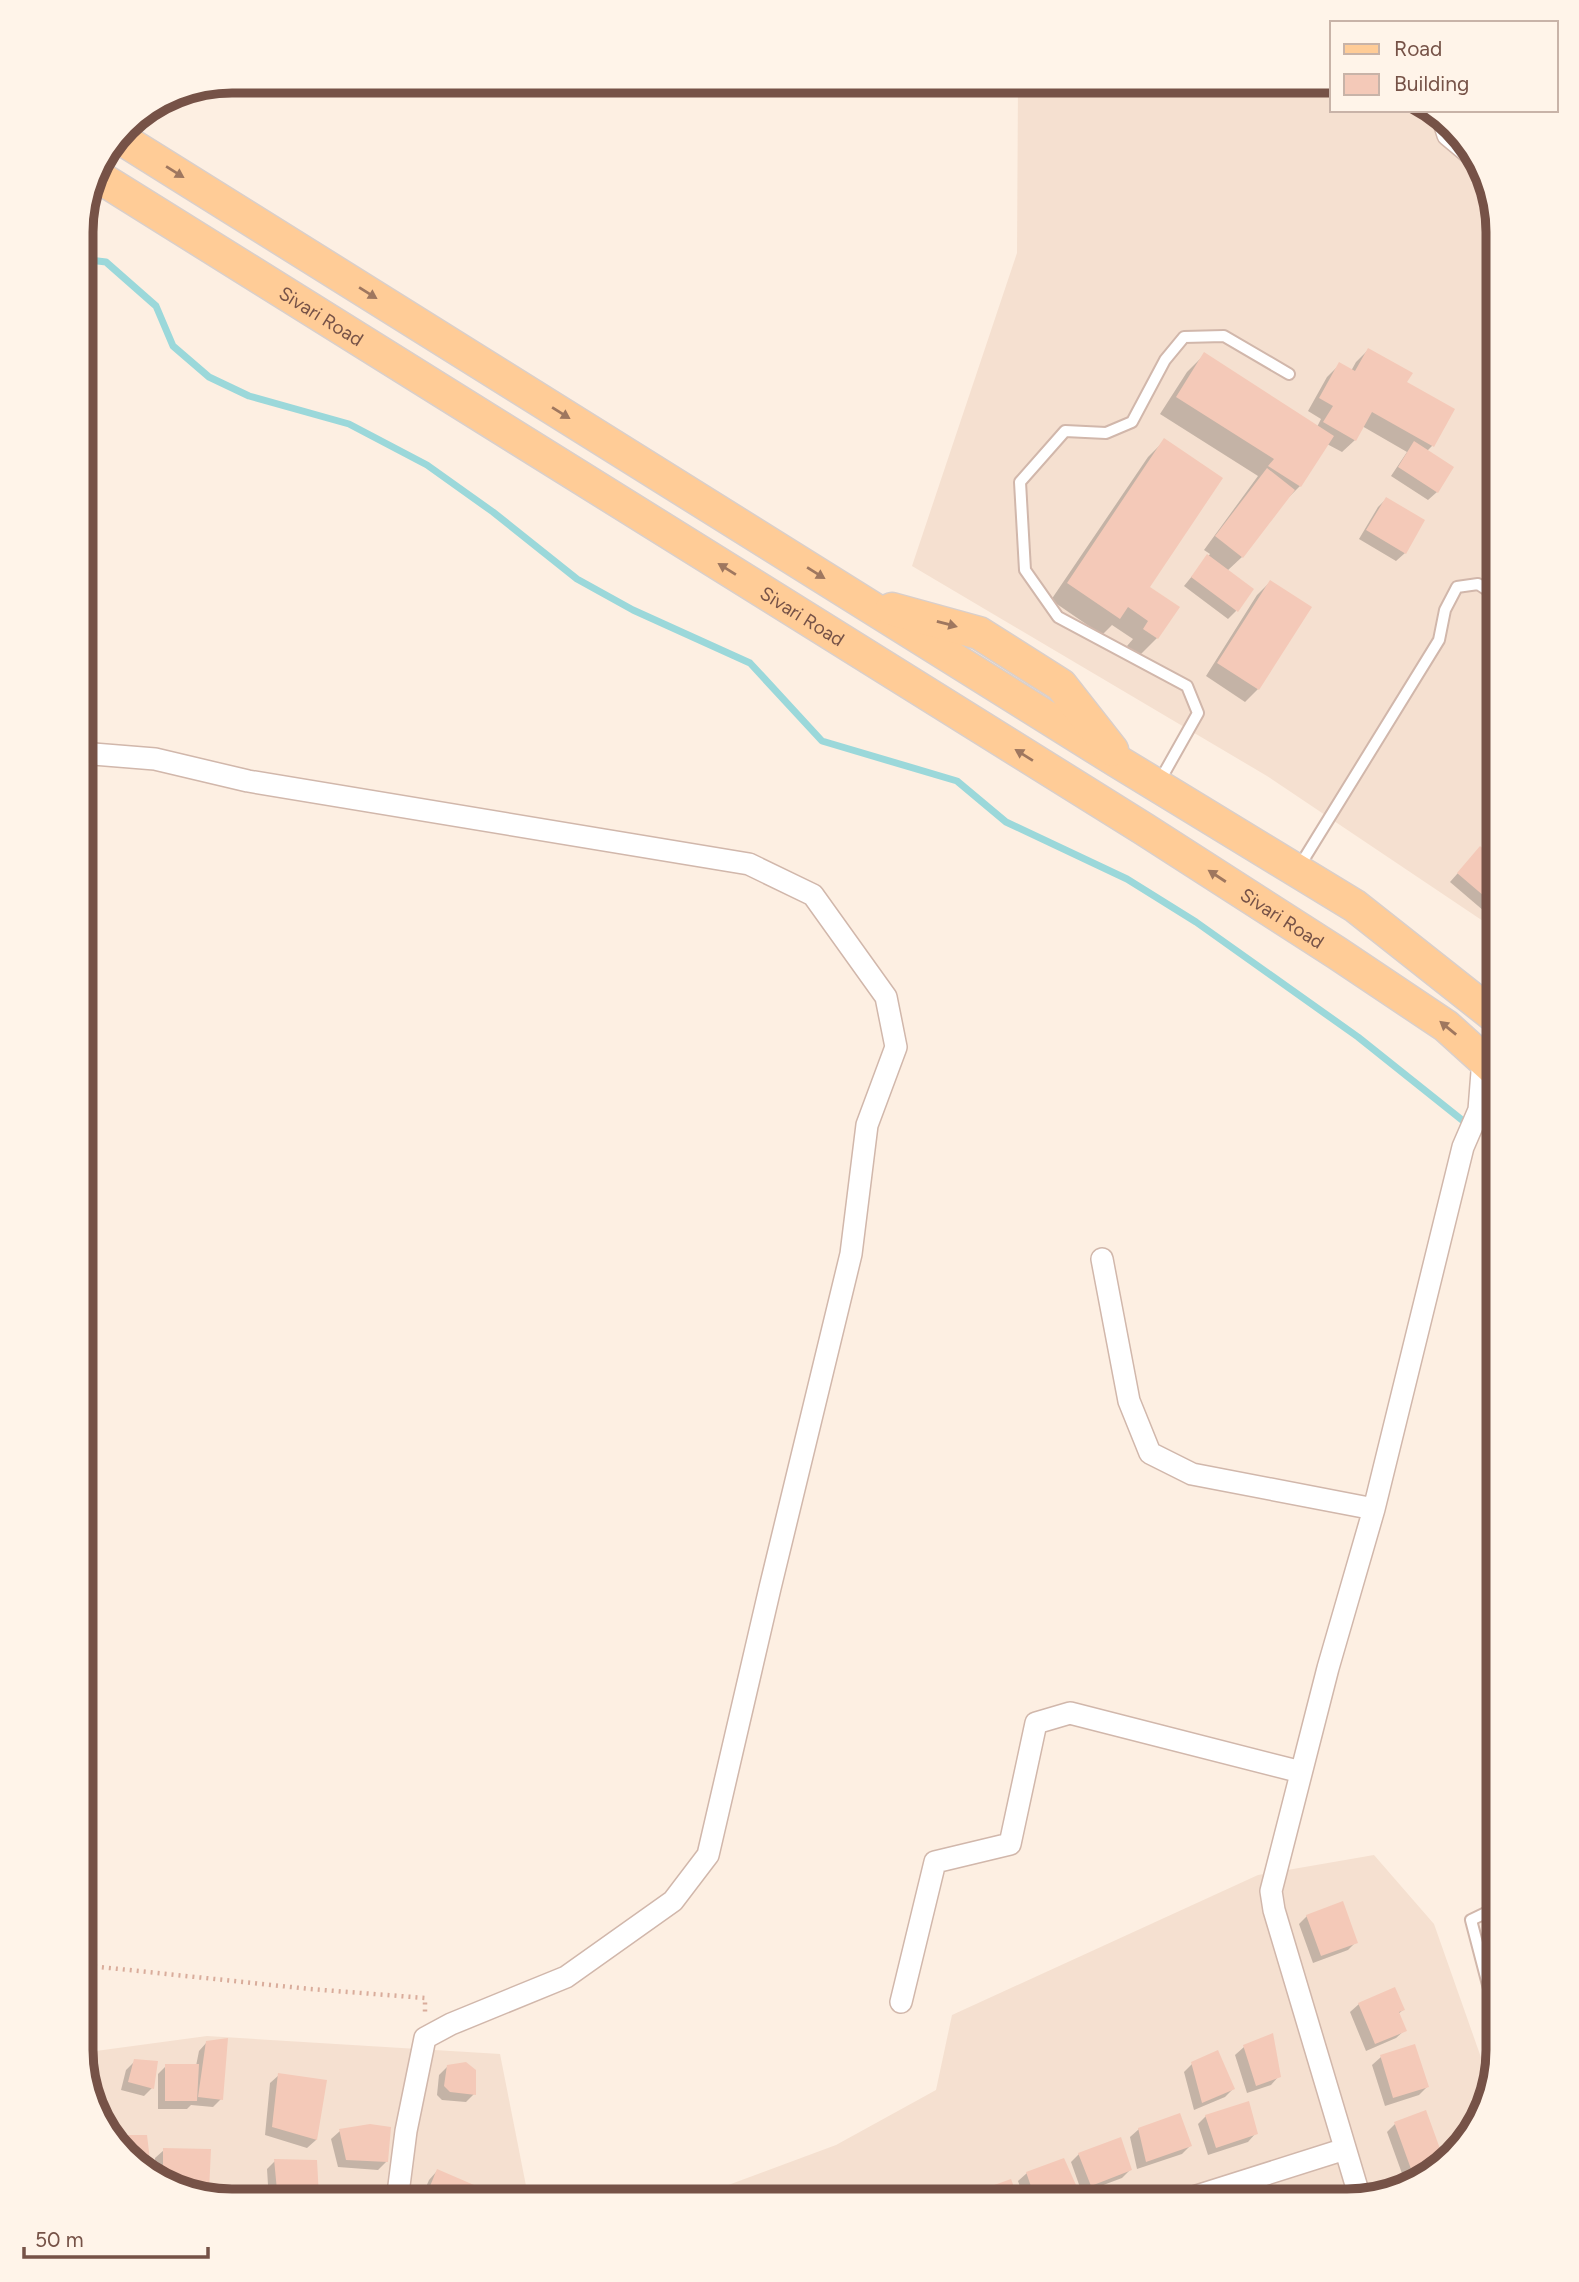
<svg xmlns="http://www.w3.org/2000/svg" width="1579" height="2282" viewBox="0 0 1579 2282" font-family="Figtree,sans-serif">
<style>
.residential{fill:#f5e0d0}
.shadow{fill:#0003}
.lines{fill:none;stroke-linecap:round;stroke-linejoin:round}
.stream{stroke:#9bd8da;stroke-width:7}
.building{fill:#f4c9b8}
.lane-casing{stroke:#d1b7ab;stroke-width:14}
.street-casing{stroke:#d1b7ab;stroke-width:24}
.primary-casing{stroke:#d9cfcb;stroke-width:35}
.path{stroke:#d9ac9b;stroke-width:4.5;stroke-dasharray:2 5;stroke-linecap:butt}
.lane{stroke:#fff;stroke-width:10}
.street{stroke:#fff;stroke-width:21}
.primary{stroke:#ffcc97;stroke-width:32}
.oneway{fill:#9f775f}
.labels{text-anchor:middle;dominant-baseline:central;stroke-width:5;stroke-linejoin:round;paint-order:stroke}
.street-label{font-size:19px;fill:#765247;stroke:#fff4e9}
.rim{fill:none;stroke:#765247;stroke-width:9}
</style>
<rect width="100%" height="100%" fill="#fdefe2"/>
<path class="residential" d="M1018,81h314v29h103l43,47 20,75v702l-15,-13 -216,-145 -355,-210 105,-313z
M1374,1855l60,69 56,159 -12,43 -56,55 -75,20h-662l151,-56 100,-55 16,-75 306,-140z
M207,2036l293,18 29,147h-306l-67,-20 -55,-56 -20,-72z"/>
<path class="shadow" d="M1368,350l37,33 47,27 -20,36 -5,5 10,41 -9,8 -37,-24 16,-24 -45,-26 -7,14 -13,12 -15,-8 -27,42 -17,17 -41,54 -15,14 9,40 -8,8 -44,-33 26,-32 -6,-4 54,-74 -98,-62 27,-42 17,-17 113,72 4,-8 -13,-8 19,-34 13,-13 11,7 5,-9z
M1165,440l-17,147 9,51 -17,17 -13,-9 6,-7 -21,-14 -10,10 -51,-35 97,-143z
M1386,499l19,54 -9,8 -37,-22 19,-32z
M1270,582l-12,107 -13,13 -39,-26 51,-81z
M1480,848l18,16v59l-48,-41z
M1307,1916l49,26 -8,8 -35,13 -14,-39z
M1359,2004l44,6 -5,4 7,16 -9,8 -30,13 -16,-39z
M1272,2035l7,41 -8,9 -24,8 -12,-38 9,-8z
M207,2042l14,57 -8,8 -22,-2 -4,4h-29v-35l8,-8h30l3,-15z
M1381,2057l46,30 -8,8 -34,11 -13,-41z
M135,2061l17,27 -8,8 -23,-6 5,-20z
M1192,2064l41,25 -8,8 -31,13 -10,-38z
M448,2066l26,28 -8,8 -24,-2 -5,-5 2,-20z
M279,2075l46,6 -9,59 -9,8 -42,-13 5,-52z
M1206,2116l50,17 -8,9 -40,13 -10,-31z
M1395,2124l46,33 -13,14 8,-4 -14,14 -30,8 12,-10 -17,-47z
M1139,2129l51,17 -8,8 -45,15 -7,-32z
M340,2131l47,30 -9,9 -40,-3 -7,-28z
M164,2150l43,41 -4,4 -47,-14 -1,-23z
M1079,2154l51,16 -8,8 -40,15 -11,-31z
M275,2161l42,35 -5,5h-43l-2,-32z
M437,2171l35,15 -8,15h-44l9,-21z
M1027,2173l51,20 -8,8h-45l-7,-20z
M1010,2182l7,19h-54l7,-6z"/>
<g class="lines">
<path class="stream" d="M81,259l25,3 50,44 17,40 36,31 40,19 100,28 78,41 66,47 84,67 56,31 117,53 72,78 135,40 49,41 121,57 69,43 162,115 104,83
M1494,1145l4,3"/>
</g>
<path class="building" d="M1368,348l45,25 -6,9 48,27 -21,38 -62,-35 -16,29 -33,-19 10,-16 -14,-8 20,-36 16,9z
M1204,352l130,84 -33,51 -33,-21 6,-7 -98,-62z
M1164,438l59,40 -73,109 30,20 -22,32 -15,-10 5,-8 -20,-14 -8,12 -53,-36z
M1414,441l40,26 -16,26 -40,-26z
M1267,468l28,22 -52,68 -28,-22z
M1386,497l39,23 -19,34 -40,-24z
M1207,554l47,35 -16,23 -47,-35z
M1270,580l42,27 -53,83 -42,-27z
M1480,846l18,16v46l-41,-35z
M1343,1901l15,42 -37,13 -15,-41z
M1395,1987l10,23 -6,2 8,19 -32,13 -17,-41z
M1273,2033l8,44 -25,9 -13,-41z
M228,2038l-5,62 -25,-3 8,-56z
M1415,2044l14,43 -36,11 -13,-43z
M1218,2050l17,39 -33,14 -11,-41z
M134,2059l24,2 -4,28 -26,-7z
M466,2062l10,8v25l-26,-3 -6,-6 3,-21z
M165,2064h34l-2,37h-32z
M278,2073l49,7 -10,60 -45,-13z
M1249,2101l9,33 -42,14 -11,-33z
M1426,2110l17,47 -32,12 -17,-47z
M1180,2113l12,33 -46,16 -8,-34z
M370,2124l21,3 -3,35 -42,-2 -7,-31z
M110,2135h37l5,42z
M1121,2137l11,33 -41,16 -13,-33z
M163,2148l48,1 -2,43 -24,-2 -22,-7z
M1064,2158l16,36 -22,7h-22l-10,-29z
M274,2159l43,1 2,37 -41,4z
M1439,2164l-17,17 -20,6 -3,-8z
M437,2169l37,16 -8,16h-42z
M1011,2179l8,22h-48l-2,-7z"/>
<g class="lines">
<g class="lane-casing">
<path id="lane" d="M1158,784l40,-71 -11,-27 -129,-69 -33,-47 -5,-88 45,-51 41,2 26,-11 33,-62 19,-23 40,-1 65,38
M1299,867l140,-227 6,-30 12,-23 21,-3 20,13
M1498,2023l-27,-103 27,-13"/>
</g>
<g class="street-casing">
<path id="street" d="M1443,119l5,16 24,20 10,16
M81,753l74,6 93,22 501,83 64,31 73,102 10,50 -29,78 -16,129 -81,334 -62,267 -35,46 -107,76 -115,47 -26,14 -19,93 -9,70
M1102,1259l27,142 21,52 42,21 182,35
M901,2002l34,-140 75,-18 26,-121 34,-10 231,59
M1360,2198l-86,-288 -3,-19 57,-223 46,-159 89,-362 16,-37 4,-51
M1181,2201l164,-52"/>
</g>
<g class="primary-casing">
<g id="primary">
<path d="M117,136l1000,625 238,145 143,113"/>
<path id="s1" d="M94,174l1050,655 193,124 109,73 52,47"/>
<path d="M892,609l87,24 82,52 51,65"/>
</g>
</g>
<path class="path" d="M81,1965l229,24 115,9v17"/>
<use href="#lane" class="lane"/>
<use href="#street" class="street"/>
<use href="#primary" class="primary"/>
</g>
<defs><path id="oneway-solid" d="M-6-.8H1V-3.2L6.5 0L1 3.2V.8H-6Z" transform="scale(1.75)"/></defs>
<g class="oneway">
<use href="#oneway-solid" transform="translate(175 172) rotate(32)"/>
<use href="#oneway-solid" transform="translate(368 293) rotate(32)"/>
<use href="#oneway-solid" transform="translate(561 413) rotate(32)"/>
<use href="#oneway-solid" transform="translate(727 569) rotate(-148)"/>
<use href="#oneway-solid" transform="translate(816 573) rotate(32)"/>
<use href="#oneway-solid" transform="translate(947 624) rotate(15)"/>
<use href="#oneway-solid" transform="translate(1024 755) rotate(-148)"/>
<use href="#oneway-solid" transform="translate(1217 876) rotate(-147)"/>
<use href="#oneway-solid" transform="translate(1448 1028) rotate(-141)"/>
</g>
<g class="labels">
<g class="street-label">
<text stroke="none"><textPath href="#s1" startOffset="268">Sivari Road</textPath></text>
<text stroke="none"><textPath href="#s1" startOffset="835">Sivari Road</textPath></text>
<text stroke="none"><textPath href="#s1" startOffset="1402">Sivari Road</textPath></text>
</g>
</g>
<path d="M0 0H1579V2282H0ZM232 93H1347A139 139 0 0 1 1486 232V2050A139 139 0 0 1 1347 2189H232A139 139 0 0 1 93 2050V232A139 139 0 0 1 232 93Z" fill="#fff4e9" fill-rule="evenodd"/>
<path class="rim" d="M232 93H1347A139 139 0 0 1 1486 232V2050A139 139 0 0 1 1347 2189H232A139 139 0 0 1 93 2050V232A139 139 0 0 1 232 93Z"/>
<rect x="1330" y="21" width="228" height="91" fill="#fff4e9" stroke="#c8b3a8" stroke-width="2"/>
<rect x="1344" y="44" width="35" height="10" fill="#ffcc97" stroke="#c8b3a8" stroke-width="2"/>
<text x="1394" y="56" font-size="21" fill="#765247">Road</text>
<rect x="1344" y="74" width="35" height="21" fill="#f4c9b8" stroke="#c8b3a8" stroke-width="2"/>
<text x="1394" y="91" font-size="21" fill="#765247">Building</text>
<path d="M24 2247v10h184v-10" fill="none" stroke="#765247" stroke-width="3.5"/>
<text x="35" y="2247" font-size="21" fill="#765247" stroke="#fff4e9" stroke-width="5" paint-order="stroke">50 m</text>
</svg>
